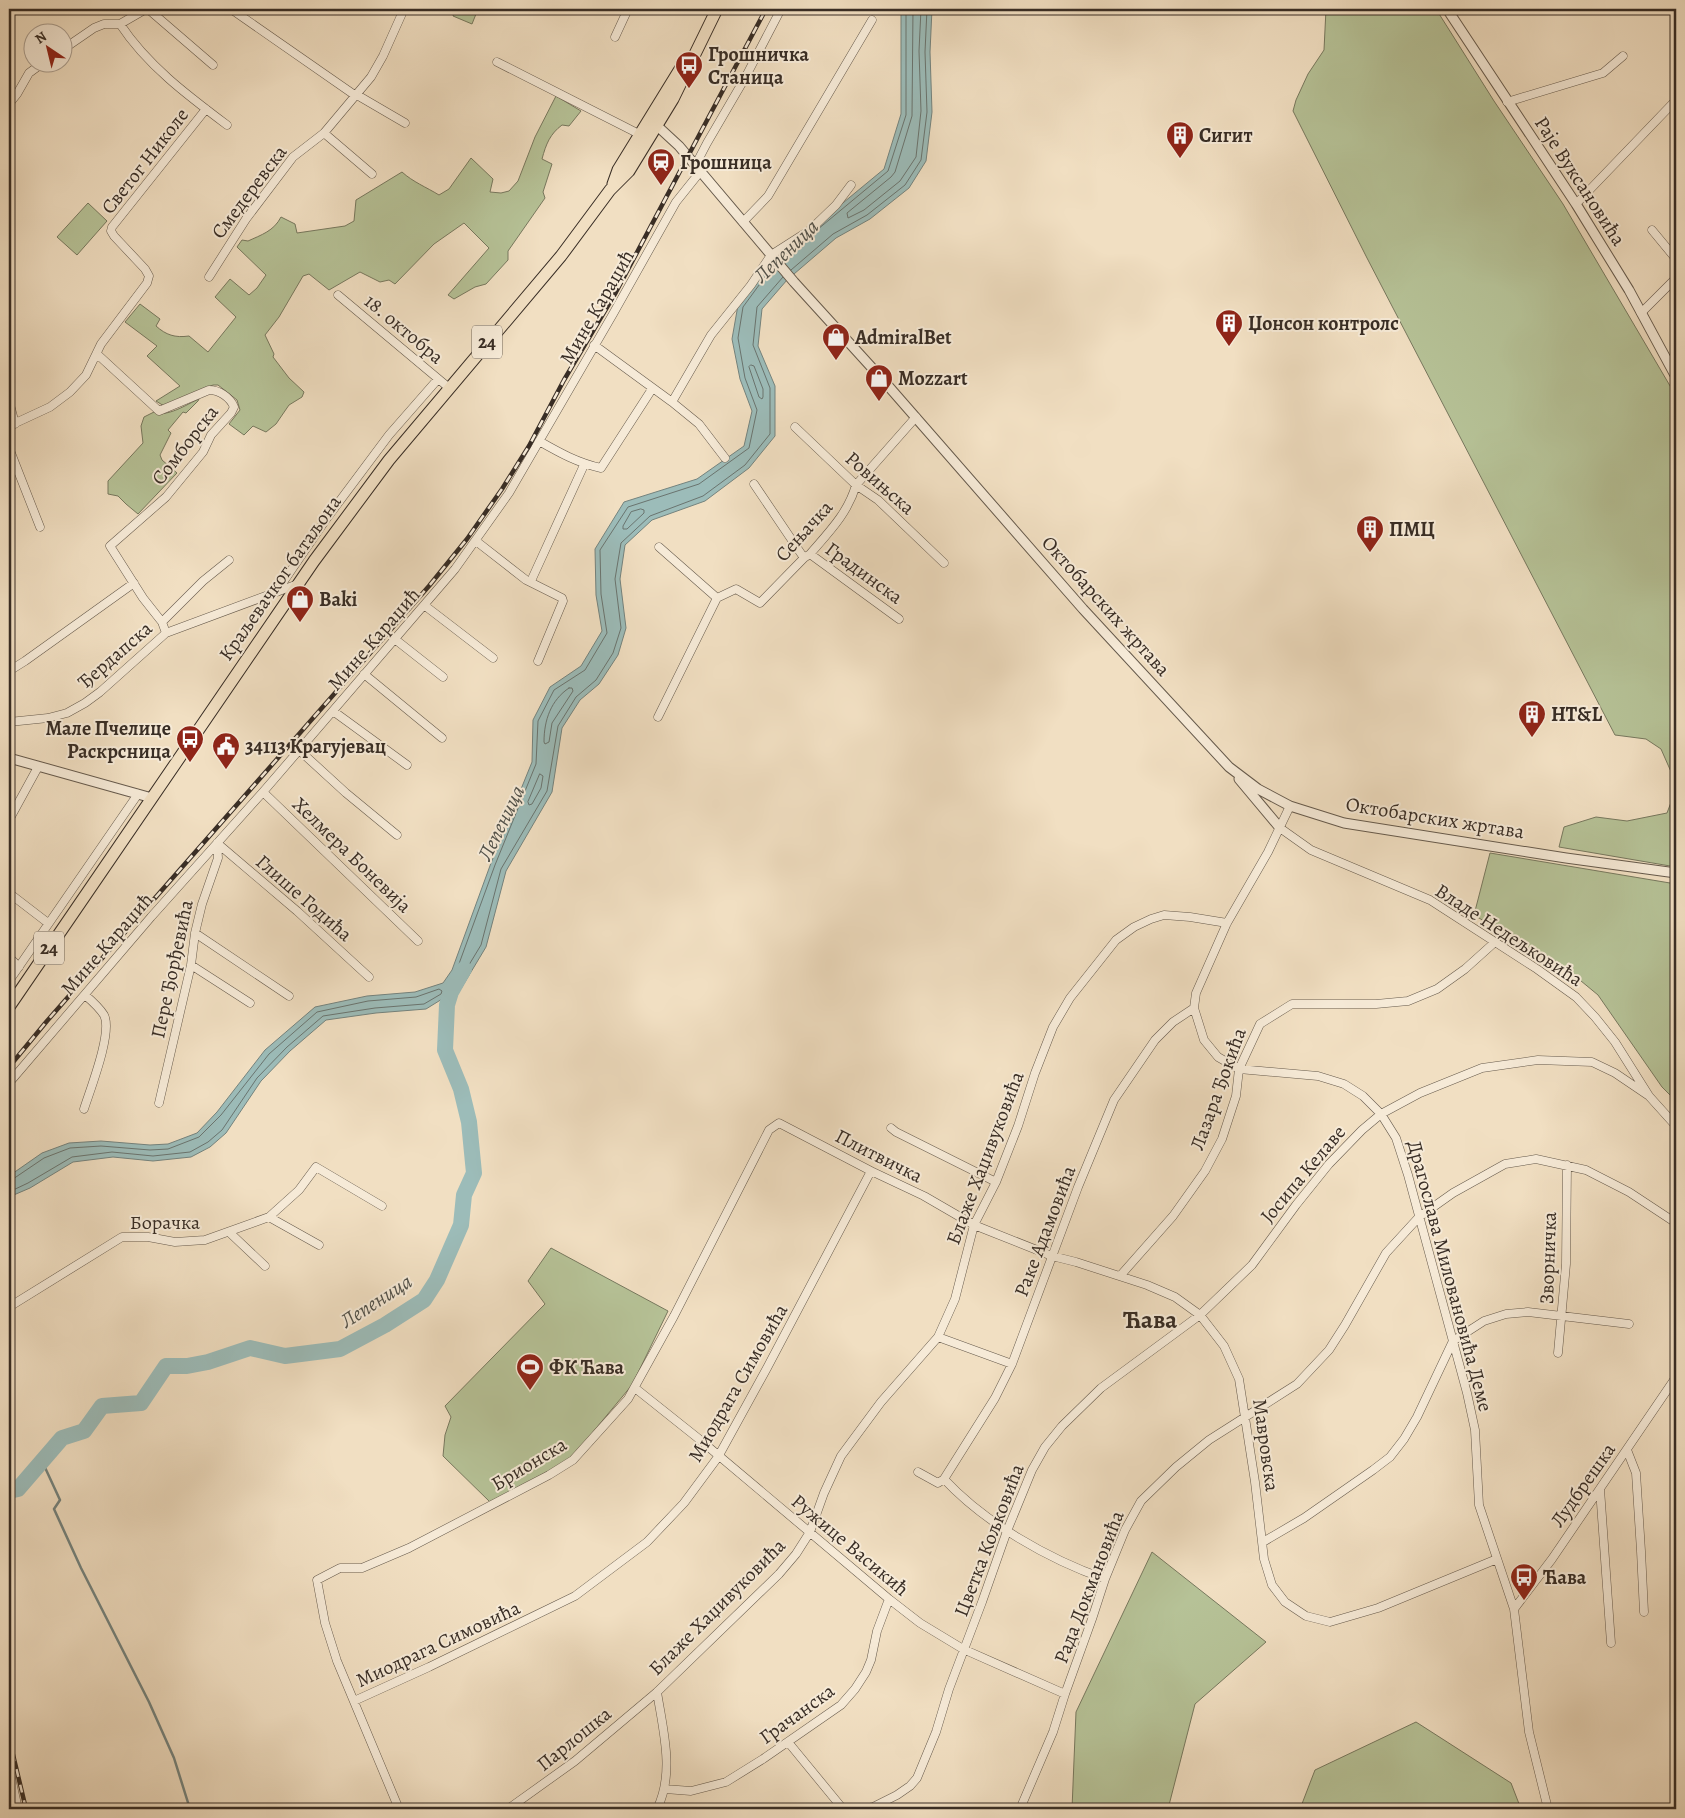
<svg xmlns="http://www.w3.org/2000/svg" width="1685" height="1818" viewBox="0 0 1685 1818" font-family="Alegreya,serif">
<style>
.green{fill:#b6c297;stroke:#77785e}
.water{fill:#9cbcb9;stroke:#74837e}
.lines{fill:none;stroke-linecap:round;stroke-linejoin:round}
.shore{stroke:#6a746f;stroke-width:1}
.stream{stroke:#74837e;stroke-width:2.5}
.river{stroke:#9cbcb9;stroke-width:16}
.minor-casing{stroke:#665a4c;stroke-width:9}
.tertiary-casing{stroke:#665a4c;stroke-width:11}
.primary-casing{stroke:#382d25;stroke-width:13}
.minor{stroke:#f6ead7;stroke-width:8}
.tertiary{stroke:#f6ead7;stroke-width:9}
.primary{stroke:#f1dfc2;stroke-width:11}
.rail-casing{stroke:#382d25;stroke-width:4.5}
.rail{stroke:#f6ead7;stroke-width:2.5;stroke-dasharray:8;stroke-linecap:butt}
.labels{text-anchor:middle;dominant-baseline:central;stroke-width:4;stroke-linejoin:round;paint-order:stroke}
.shield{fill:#f6ead7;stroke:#71665a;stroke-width:1}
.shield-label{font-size:19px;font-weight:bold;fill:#382d25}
.poi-label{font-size:20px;font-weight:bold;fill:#382d25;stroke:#f6ead7;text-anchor:start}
.street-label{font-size:20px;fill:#382d25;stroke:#f6ead7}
.water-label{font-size:21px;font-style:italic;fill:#51514a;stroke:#f6ead7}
.district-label{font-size:25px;font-weight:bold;fill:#382d25;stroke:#f6ead7}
</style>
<rect width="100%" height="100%" fill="#f1dfc2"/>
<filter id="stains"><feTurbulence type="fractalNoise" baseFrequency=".004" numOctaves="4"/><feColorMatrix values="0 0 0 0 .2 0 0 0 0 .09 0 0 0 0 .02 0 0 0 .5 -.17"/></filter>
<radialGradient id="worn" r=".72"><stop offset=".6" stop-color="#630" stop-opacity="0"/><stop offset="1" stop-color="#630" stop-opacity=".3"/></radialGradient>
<path class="green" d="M455,9h23l-6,15 -19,-8z
M1326,9h110l58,92 69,103 113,192v387l-15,-34 -15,-10 -31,-4 -248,-477 -74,-147 3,-11 12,-26 16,-24z
M556,96l25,15 -12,15 -7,-1c-12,9 -16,19 -20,34l10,5 -9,28 2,6 -37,53v9l-22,24 -11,3 -21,12 -6,-4 41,-47 -25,-25 -30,21 -39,40 -6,-4 -9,2 -20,-10 -31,18 -20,-16 -6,2 -24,41 -14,18 9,19 -1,3 16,21 15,14 -2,5 -13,8 -13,19 -10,8 -13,-6 -9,9 -15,-11 11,-14 -3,-10 -19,-15h-5l-49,21 -8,-5 24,-15 -33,-30 10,-10 -32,-24 15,-18 20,15 -4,7c10,9 19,12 33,10l19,16 28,-35 -21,-20 15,-18 19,16 8,-7 9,-13 -29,-28 5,-7 6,1c13,-6 26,-10 33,-24l14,7 2,9 48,-7 9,-5 2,-21 46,-28c11,10 24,15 37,23l10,-6 22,-31 22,21 -3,13 11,1 8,-2 9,-10 17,-44z
M88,203l19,18 -30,34 -20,-18z
M199,399l-1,2 -12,12 -3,-1 -15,18 3,3 -11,22 2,5 15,13 -39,41 -12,-10 -8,-8 -10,-2v-13l35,-38 -2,-17 3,-9 10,-5c13,6 33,-8 45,-13z
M1676,789v78l-117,-20 5,-20 32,-10 31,4 40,-8z
M1490,853l186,31v217l-14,-14 -64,-92 -23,-19 -101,-61z
M551,1248l117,63 -36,74 -64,77 -78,40 -47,-46 2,-21 6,-18 -6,-11 100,-102 -17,-23z
M1152,1552l114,90 -71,62 -27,105h-96l4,-97z
M1416,1722l95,61 10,26h-221l15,-39z"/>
<path class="water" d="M901,9h31l-2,43 2,60 -6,49 -17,27 -39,31 -34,19 -49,42 -25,29 -4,37 17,40v50l-26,32 -44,33 -53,19 -27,25 -5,34 6,49 -8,27 -19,29 -19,16 -18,28 -10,64 -46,79 -20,76 -27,45 -9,-5 -3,9 -21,13 -50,4 -50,7 -36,31 -29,30 -35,52 -16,14 -19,10 -38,4 -40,-4 -40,5 -43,26 -21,9v-21l33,-23 27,-10 32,-2 49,4 18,-1 29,-11 20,-21 48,-62 50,-43 52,-11 48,-4 28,-9 9,-13 39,-107 41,-101 1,-42 17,-33 31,-21 21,-35 -6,-36 -1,-46 29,-47 73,-23 47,-33 8,-35 -12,-32 -8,-40 6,-34 31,-41 115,-95 17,-55z"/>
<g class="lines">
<path class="shore" d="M913,9l-1,107 -17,56 -4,5 -44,36 1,5 16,-8 36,-29 16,-24 5,-46 -2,-60 2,-42
M782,259l106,-88 18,-56v-106
M773,266l-30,41 -5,31 7,40 12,32 -8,38 -50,36 -71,23 -28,43 1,44 6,39 -22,37 -31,20 -16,31 -2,43 -41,101 -39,107 -5,8 1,2 3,2 3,-1 23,-38 20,-76 46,-78 11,-65 18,-29 20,-17 17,-27 8,-25 -6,-49 6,-36 29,-27 53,-20 42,-31 25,-31v-46l-17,-43 4,-38 26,-30
M791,270l42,-36 34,-19 38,-30 16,-25 6,-48 -2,-60 2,-43
M751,365l3,1 9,23v8l-1,2 -3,-2 -10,-30z
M641,509l3,1v3l-17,16h-4v-3l8,-14z
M569,688h3l1,3 -21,32 -3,19 -4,2 -1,-2c0,-22 7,-42 25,-54z
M540,774l3,2 -2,12 -9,16 -3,1 -1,-3z
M9,1180l4,-1 31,-21 26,-10 31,-2 49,4 18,-1 31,-12 22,-22 48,-61 48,-42 51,-11 48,-4 23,-8 3,2 -1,3 -17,10 -49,4 -52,8 -36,31 -30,31 -35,52 -14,12 -18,10 -37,4 -41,-4 -40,5 -44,26 -19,9"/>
<path class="stream" d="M42,1461l18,39 -6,9 27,59 68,134 25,56 16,51"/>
<path class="river" d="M9,1491l9,-2 44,-51 22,-7 18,-25 39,-3 25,-37h21l21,-4 42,-14 35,8 55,-7 45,-24 39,-25 13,-20 24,-55 3,-30 10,-22 -5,-51 -8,-33 -16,-39 2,-45 4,-13 13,-23"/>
<g class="minor-casing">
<path id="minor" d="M148,9l65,56
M231,9l125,87
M120,24c27,41 67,71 107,101
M615,37l13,-28
M62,50l32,-22 10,-4h16l26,-15
M497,62l144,73
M357,95l48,28
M1507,102l96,-29 20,-17
M9,104l8,-10 12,-21 15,-11
M324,133l48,41
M695,166l12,-23 38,-65 36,-69
M1576,204l100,-104
M743,222l25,-26 104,-176
M1652,230l24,29
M209,277l37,-58 47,-62 31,-24 47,-56 12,-21 21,-47
M338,295l110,92
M1641,313l35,-35
M594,345l78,57 27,22 26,34
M97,354l62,57 50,-21c10,0 21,7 25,17l-3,6 -20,22 -8,17 -37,45 -56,49 33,52 19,24 4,11
M9,401l6,23
M672,402l39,-67 40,-50 20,-30 39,-25 26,-25 15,-20
M9,426l41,-19 20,-15 16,-17 15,-31 46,-61 2,-7 -4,-7 -31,-33 -3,-5 1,-4 94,-118
M795,427l61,58 22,15 66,63
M539,441c21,12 39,22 62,27l51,-79
M9,448l31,79
M754,484l50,74
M476,541l50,39 36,18 1,3 -25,60
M659,547l58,51
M810,554l89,65
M531,581l53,-116
M277,591l50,-73 62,-83 49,-56
M424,605l69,53
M162,622l41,-41 26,-21
M396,640l47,37
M9,671l16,-10 109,-78
M364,674l78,64
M333,711l74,54
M658,717l59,-119 19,-9 24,14 44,-45 6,-4c19,-22 38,-41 46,-69l60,-68
M9,722l39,-4 19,-5 18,-10 15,-11 66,-59 132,-49
M299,750l47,43 51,42
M263,792l155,149
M1290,806l-22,46 -41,71 -31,70 -2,15 10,32 14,17 21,12 79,7 26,8 19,12 18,18 15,24 12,37 59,218 8,37 4,75 35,104 15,123 19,77
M9,820l29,-53
M1280,828l31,22 119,50 107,69 39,28 19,20 20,25 34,54 27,30
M217,843l80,68 72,66
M9,893l39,30
M195,933l94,63
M9,957l10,10
M191,965l59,38
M9,981l129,-187
M9,1083l142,-166 112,-125 192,-223 54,-76 104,-179 63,-112 24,-30
M159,1103l32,-138 4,-32 7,-29 16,-46 -1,-15
M84,1109c6,-19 29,-77 20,-94 -5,-8 -12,-14 -19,-20
M891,1128l5,4 100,50
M269,1217l50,28
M229,1232l36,34
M1120,1276l53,-60 32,-45 17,-32 14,-43 3,-27 21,-45 32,-20h84l32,-3 29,-12 28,-20 30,-27
M9,1307l113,-70h26l27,5 30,-2 64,-23 30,-27 17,-23 66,39
M938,1337l74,27
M1558,1353l8,-89 1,-99
M635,1388l64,51 190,160 31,24 43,26 102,45
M1627,1450l9,23 5,78 3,61
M918,1472l20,11 6,-4c41,44 104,80 161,100
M944,1479l51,-81 17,-34 66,-177 36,-87 41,-60 18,-18 21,-14
M1600,1489l11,154
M1263,1542l41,-24 69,-48 17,-13 14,-18 13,-22 36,-76 31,-20 22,-7 22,-2 101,12
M1514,1609l38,-50 124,-182
M354,1701l75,-34 146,-71 72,-54 37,-39 34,-46 49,-89 104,-197
M788,1742l55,67
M9,1768l9,41
M665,1789l26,2 35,-9 37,-23 78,-54 14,-16 11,-17 5,-12 6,-29 12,-32
M399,1809l-62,-148 -12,-38 -8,-43 23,-12h22l47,-20 140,-73 24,-15 55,-61 46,-83 95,-186 10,-7 92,48 53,25 50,29 78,31 24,6 71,23 28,12 25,18 24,31 15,33 16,103 9,77 8,26 13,17 21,14 24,6 48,-14 119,-49
M508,1809l67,-48 82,-69
M657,1809c18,-36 6,-79 0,-117l122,-118 17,-20 14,-22 14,-39 17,-37 40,-54 57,-65 17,-38 19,-74 22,-43 22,-56 17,-53 18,-46 17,-29 46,-58 18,-13 17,-8 13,-4 26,2 37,6
M863,1809l10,-2 24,-12 13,-9 7,-8 19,-46 13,-43 33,-87 25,-71 25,-61 13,-23 17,-21 39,-38 99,-73 52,-50 44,-60 33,-41 33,-34 19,-16 39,-21 62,-25 56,-8 54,2 23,11 34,23
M1020,1809l33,-77 12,-38 27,-75 13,-40 20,-49 16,-29 35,-34 33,-27 88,-56 32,-34 16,-25 41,-72 33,-36 34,-24 52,-29 31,-5 50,11 43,22 47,31"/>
</g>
<g class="tertiary-casing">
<path id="tertiary" d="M1447,9l129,195 53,86 47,87
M653,122l26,24 115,136 89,98 200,229 146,158 29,22 32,17 54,17 222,35 110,15
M9,758l143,40
M1239,779l41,49"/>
</g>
<g class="primary-casing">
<path id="primary" d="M613,184l5,-14 64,-104
M9,1007l305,-446 75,-101 172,-204 49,-66 19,-19 44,-72 44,-90"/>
</g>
<use href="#minor" class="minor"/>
<use href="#tertiary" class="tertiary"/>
<use href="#primary" class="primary"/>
<g class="rail-casing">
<path id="rail" d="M9,1067l38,-46 382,-435 38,-47 35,-50 27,-43 35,-66 52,-88 150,-283
M9,1738l17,71"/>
</g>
<use href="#rail" class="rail"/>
</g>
<defs>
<g id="bus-pin" transform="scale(1.4375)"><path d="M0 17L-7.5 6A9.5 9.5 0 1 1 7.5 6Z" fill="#8f2418" stroke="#f6ead7"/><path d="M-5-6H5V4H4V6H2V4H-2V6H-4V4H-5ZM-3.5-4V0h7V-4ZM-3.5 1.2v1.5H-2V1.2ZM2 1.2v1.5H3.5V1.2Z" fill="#fff"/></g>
<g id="building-pin" transform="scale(1.4375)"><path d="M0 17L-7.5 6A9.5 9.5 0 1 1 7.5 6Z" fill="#8f2418" stroke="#f6ead7"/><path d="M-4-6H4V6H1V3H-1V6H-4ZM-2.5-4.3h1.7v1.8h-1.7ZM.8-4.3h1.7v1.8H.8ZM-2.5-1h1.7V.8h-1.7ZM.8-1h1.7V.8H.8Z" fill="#fff"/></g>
<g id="station-pin" transform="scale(1.4375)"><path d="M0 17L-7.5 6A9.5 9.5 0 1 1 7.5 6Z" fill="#8f2418" stroke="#f6ead7"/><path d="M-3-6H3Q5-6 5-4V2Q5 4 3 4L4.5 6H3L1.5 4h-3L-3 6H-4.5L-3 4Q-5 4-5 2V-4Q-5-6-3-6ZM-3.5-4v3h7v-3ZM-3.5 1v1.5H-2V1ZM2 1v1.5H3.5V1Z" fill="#fff"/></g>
<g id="shop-pin" transform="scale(1.4375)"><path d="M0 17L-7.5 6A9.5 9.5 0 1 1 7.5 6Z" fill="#8f2418" stroke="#f6ead7"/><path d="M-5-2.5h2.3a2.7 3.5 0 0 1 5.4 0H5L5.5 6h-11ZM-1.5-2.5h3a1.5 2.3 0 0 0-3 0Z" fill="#fff"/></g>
<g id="civic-pin" transform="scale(1.4375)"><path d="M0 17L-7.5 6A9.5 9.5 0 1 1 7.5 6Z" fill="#8f2418" stroke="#f6ead7"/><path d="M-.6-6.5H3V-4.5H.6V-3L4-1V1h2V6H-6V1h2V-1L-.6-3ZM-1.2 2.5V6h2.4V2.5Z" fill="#fff"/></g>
<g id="stadium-pin" transform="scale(1.4375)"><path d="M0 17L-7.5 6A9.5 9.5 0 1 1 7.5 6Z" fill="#8f2418" stroke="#f6ead7"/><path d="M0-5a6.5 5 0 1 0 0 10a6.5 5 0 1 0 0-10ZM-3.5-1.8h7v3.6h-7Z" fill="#fff"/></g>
</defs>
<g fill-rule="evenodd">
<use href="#bus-pin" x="689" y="65"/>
<use href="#building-pin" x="1180" y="135"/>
<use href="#station-pin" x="661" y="162"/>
<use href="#building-pin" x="1229" y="323"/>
<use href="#shop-pin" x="836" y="337"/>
<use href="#shop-pin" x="879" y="378"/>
<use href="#building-pin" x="1370" y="529"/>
<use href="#shop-pin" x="300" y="599"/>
<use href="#building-pin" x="1532" y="714"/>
<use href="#bus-pin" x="190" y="739"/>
<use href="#civic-pin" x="226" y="746"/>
<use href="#stadium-pin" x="530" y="1367"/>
<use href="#bus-pin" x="1524" y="1577"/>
</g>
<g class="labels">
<g class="shield">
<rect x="472" y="325.5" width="30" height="33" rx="4"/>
<rect x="34" y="931.5" width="30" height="33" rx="4"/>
</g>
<g class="shield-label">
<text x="487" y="342">24</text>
<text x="49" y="948">24</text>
</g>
<g class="poi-label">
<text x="708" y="54">Грошничка<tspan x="708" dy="23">Станица</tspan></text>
<text x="1199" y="135">Сигит</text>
<text x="680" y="162">Грошница</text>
<text x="1248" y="323">Џонсон контролс</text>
<text x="855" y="337">AdmiralBet</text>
<text x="898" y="378">Mozzart</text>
<text x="1389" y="529">ПМЦ</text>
<text x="319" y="599">Baki</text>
<text x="1551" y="714">HT&amp;L</text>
<text x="171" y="728" text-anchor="end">Мале Пчелице<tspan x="171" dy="23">Раскрсница</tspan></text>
<text x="245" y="746">34113 Крагујевац</text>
<text x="549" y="1367">ФК Ћава</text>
<text x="1543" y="1577">Ћава</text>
</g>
<g class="street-label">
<text transform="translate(145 161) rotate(-52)">Светог Николе</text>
<text transform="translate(1580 181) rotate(57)">Раје Вуксановића</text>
<text transform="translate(249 192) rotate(-53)">Смедеревска</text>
<text transform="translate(597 307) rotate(-60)">Мине Караџић</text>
<text transform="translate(404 329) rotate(40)">18. октобра</text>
<text transform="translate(185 445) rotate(-52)">Сомборска</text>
<text transform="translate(880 483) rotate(41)">Ровињска</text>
<text transform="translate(804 531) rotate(-48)">Сењачка</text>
<text transform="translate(864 573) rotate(36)">Градинска</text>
<text transform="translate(280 578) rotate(-55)">Краљевачког батаљона</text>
<text transform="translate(1106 606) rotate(48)">Октобарских жртава</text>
<text transform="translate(374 639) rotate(-49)">Мине Караџић</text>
<text transform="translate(115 655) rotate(-41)">Ђердапска</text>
<text transform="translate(1435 818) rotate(9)">Октобарских жртава</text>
<text transform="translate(352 855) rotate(44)">Хелмера Боневија</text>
<text transform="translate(304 898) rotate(41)">Глише Годића</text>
<text transform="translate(1509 935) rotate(33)">Владе Недељковића</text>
<text transform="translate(107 944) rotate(-49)">Мине Караџић</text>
<text transform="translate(172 969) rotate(-78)">Пере Ђорђевића</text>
<text transform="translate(1218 1089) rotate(-70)">Лазара Ђокића</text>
<text transform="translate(879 1156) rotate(27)">Плитвичка</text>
<text transform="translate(985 1158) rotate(-69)">Блаже Хаџивуковића</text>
<text transform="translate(1303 1174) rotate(-50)">Јосипа Келаве</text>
<text x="165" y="1222">Борачка</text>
<text transform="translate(1045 1231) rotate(-69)">Раке Адамовића</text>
<text transform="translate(1548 1258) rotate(-88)">Зворничка</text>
<text transform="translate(1450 1276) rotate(75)">Драгослава Миловановића Деме</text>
<text transform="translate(738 1383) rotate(-60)">Миодрага Симовића</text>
<text transform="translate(1266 1445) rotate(82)">Мавровска</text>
<text transform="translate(529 1464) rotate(-31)">Брионска</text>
<text transform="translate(1583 1485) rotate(-55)">Лудбрешка</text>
<text transform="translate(989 1540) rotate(-69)">Цветка Кољковића</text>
<text transform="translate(850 1545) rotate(40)">Ружице Васикић</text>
<text transform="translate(1089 1587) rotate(-69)">Рада Докмановића</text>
<text transform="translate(717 1607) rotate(-45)">Блаже Хаџивуковића</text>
<text transform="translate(438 1644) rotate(-25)">Миодрага Симовића</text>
<text transform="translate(797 1714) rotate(-36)">Грачанска</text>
<text transform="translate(574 1739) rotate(-39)">Парлошка</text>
</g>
<g class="water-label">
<text transform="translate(786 251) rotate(-44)">Лепеница</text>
<text transform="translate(501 823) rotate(-64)">Лепеница</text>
<text transform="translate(376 1301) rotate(-33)">Лепеница</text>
</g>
<g class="district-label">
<text x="1150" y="1320">Ћава</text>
</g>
</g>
<rect width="1685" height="1818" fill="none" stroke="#f1dfc2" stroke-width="30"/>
<rect x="10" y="10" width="1665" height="1798" fill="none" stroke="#382d25" stroke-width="2.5"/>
<rect x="15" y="15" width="1655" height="1788" fill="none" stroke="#382d25"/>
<g transform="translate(48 48) rotate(325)"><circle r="24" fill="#f6ead7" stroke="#aa9e90"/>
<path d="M0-4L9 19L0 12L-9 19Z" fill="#8f2418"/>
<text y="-8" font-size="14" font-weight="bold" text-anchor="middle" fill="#382d25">N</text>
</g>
<rect width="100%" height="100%" filter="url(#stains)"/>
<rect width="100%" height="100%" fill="url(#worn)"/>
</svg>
